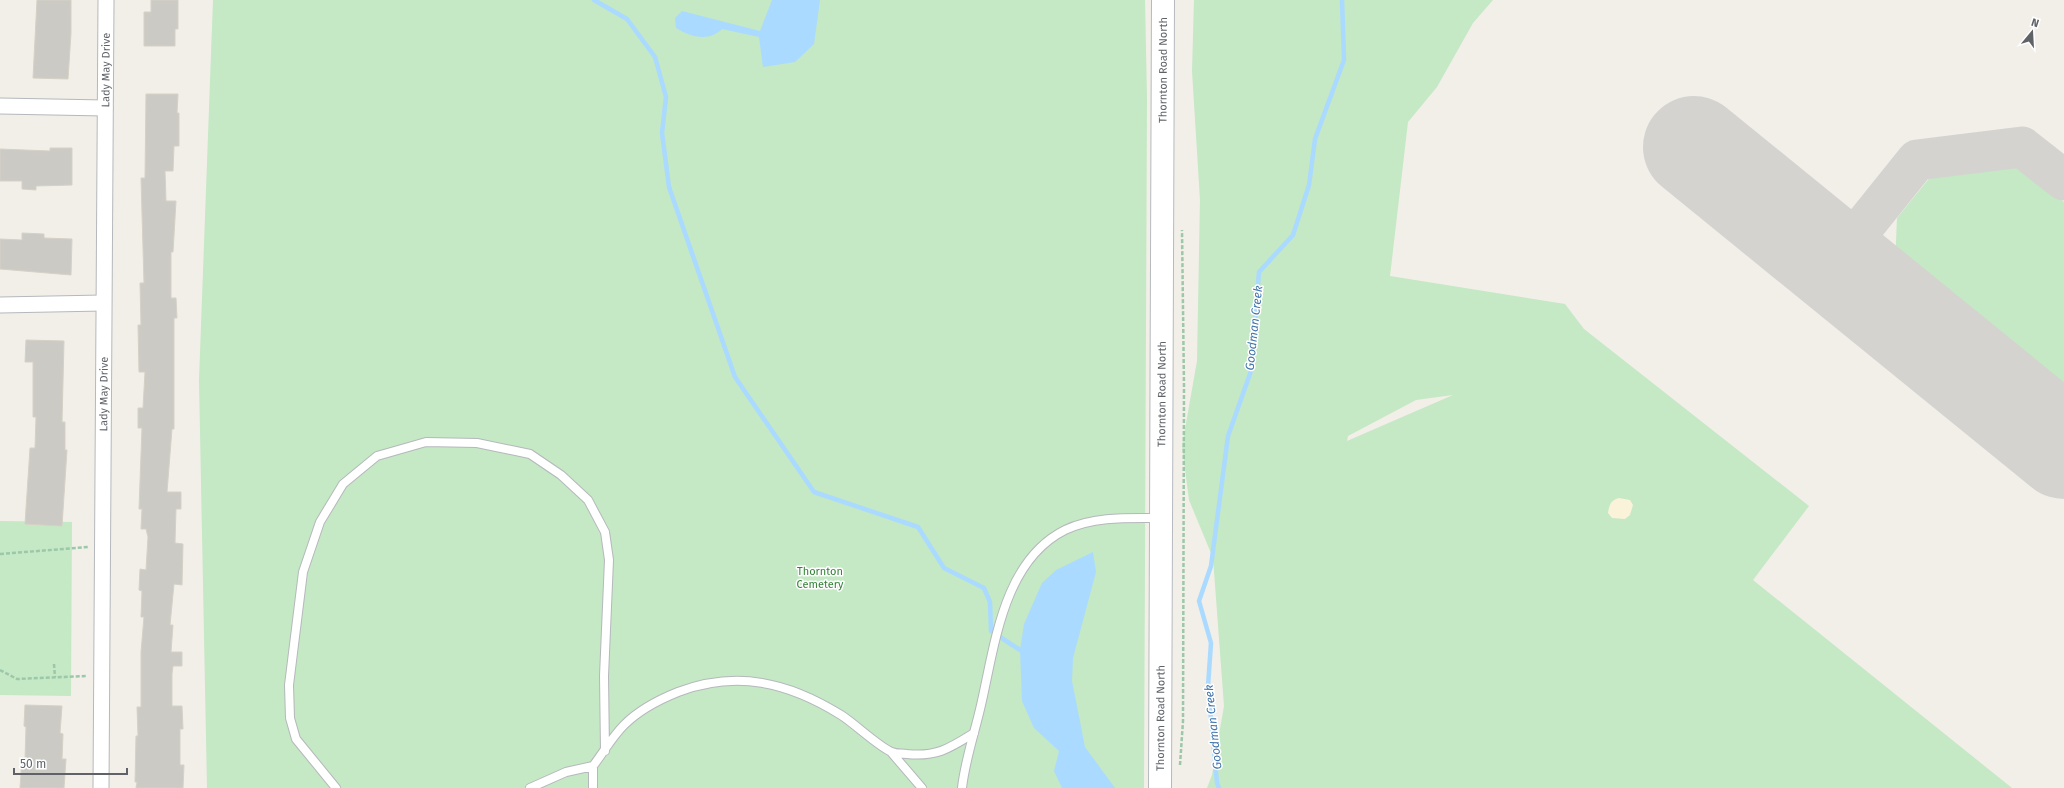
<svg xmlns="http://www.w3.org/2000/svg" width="2064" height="788" viewBox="0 0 2064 788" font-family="'Fira Sans',sans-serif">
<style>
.green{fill:#c5e8c5;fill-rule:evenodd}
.sand{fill:#fbf3d9}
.water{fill:#aadaff}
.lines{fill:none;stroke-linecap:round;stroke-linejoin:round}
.stream{stroke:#aadaff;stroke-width:4.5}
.taxiway{stroke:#d4d3d0;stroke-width:41}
.runway{stroke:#d4d3d0;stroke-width:102}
.building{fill:#cccac5;stroke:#d6d1c6}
.service-casing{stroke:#b5b8bc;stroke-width:10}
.minor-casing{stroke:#b5b8bc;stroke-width:17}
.secondary-casing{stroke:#b6babf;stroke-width:24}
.path{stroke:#9cc7a9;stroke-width:2.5;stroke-dasharray:4 2;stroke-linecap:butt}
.service{stroke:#fff;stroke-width:8}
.minor{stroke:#fff;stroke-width:15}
.secondary{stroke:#fff;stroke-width:22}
.labels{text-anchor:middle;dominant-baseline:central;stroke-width:3;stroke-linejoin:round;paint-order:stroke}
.street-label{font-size:11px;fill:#5f6368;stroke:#fff}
.park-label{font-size:11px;fill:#348238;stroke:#fff}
.water-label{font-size:12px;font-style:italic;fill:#4174aa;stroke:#fff}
</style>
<rect width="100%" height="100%" fill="#f1efe8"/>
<path class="green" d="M213,0h932l2,98 -3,690h-937l-8,-408z
M1194,0h299l-20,23 -36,64 -29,35 -18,154 175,28 19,25 225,177 -56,74 259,208h-805l5,-13 12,-69 -11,-148 -24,-58 -7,-54 15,-85 3,-161 -8,-129zM1453,395l-106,46 1,-5 68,-36z
M2018,164l46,38v198l-169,-135 2,-47 39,-48z
M0,521l72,1 -1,174 -71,-1z"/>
<path class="sand" d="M1619,498l11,2 3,5 -3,10 -5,4 -13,-1 -4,-5c1,-8 3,-13 11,-15z"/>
<path class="water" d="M772,0h48l-6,44 -19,18 -32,5 -4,-30 -37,-8c-13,13 -32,8 -46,-1l-1,-10 7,-7 78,20z
M1093,552l3,20 -23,86 -1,23 13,66 30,41h-53l-8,-17 5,-20 -25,-23 -12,-27 -2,-51 4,-26 18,-41 14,-13z"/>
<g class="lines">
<path class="stream" d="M594,0l33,19 28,38 11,40 -4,36 7,54 66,190 79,115 104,35 26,41 40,20 6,14 1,29 29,19
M1219,788l-2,-5 -9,-97 3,-43 -12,-42 12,-35 17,-130 23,-65 8,-99 34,-37 16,-50 6,-46 29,-79 -2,-60"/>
<path class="taxiway" d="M1835,262l82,-102 105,-13 42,33"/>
<path class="runway" d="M1694,147l370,301"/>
</g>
<path class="building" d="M37,0h34v33l-3,46 -35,-1z
M151,0h27v29h-3v17h-31v-34h7z
M146,94h32l-1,19h2v33h-5l-1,25h-8l1,30h10l-3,51h-2v46h5l1,20h-3v111h-2l-5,63h14v17h-5l-1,34 8,1 -1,41 -8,-1 -4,41h3l-2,27h11v14h-9l-1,8v32h10l1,23h-3v36h4l-1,23h-47l1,-6h-2l1,-46h2l-1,-29h4v-55l3,-35h-3l1,-26 -3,-1 1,-21 6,1 2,-33 -2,-8h-5l1,-20h-3l3,-81h-4v-20h5l2,-36h-6l-1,-47h3l-1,-42h4l-3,-105h4z
M50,148h22v37l-36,1v4l-14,-1v-8h-22v-32l50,2z
M22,233l22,1v4l28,1 -1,36 -71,-6v-30l22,1z
M26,340l38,1 -2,81h3v28h2l-5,76 -37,-2 5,-76h5l1,-31h-3v-55h-8z
M25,705l37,1 -2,27 3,1 -1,25h4l-2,29h-44l2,-30 3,1 1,-32 -2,-1z"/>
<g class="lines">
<g class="service-casing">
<path id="service" d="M891,752l31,36
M336,788l-40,-49 -6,-21 -1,-33 14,-113 17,-50 23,-38 34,-28 49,-14 51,1 53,11 31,21 27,25 17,32 4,28 -5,116 1,75
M530,788l36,-16 27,-6c10,-13 19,-29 31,-41 15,-15 34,-25 54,-33 59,-22 110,-10 163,23 13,8 39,33 51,37 4,2 10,1 15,2 30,3 43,-6 67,-21
M593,788v-22
M962,788c3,-28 13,-56 19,-83 14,-60 22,-144 84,-175 29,-14 64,-12 96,-12"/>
</g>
<g class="minor-casing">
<g id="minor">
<path d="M0,106l105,2"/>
<path d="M0,305l103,-2"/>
<path id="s1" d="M101,788l5,-788"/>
</g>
</g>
<g class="secondary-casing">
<g id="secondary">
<path id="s2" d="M1160,788l3,-788"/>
</g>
</g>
<path class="path" d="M0,554l88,-7
M54,664l1,13
M0,670l17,9 70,-3
M1180,765l3,-44 1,-334 -2,-157"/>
<use href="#service" class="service"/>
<use href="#minor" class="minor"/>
<use href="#secondary" class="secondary"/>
</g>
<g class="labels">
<g class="street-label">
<text stroke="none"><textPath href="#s1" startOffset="718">Lady May Drive</textPath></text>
<text stroke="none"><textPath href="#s2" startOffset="718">Thornton Road North</textPath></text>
<text stroke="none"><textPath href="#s1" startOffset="394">Lady May Drive</textPath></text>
<text stroke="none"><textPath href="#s2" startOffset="394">Thornton Road North</textPath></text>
<text stroke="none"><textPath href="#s2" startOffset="70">Thornton Road North</textPath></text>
</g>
<g class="park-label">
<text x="820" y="571">Thornton<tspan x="820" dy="13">Cemetery</tspan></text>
</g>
<g class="water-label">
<text transform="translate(1254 328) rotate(-84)">Goodman Creek</text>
<text transform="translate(1213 727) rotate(-96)">Goodman Creek</text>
</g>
</g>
<g transform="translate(2032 32) rotate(18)" stroke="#ffffff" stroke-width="3" paint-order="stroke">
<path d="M0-3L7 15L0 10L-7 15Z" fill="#5f6368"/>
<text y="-6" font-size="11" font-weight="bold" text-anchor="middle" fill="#5f6368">N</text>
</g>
<path d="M14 768v6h113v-6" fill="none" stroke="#5f6368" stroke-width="2"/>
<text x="20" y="768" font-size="12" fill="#5f6368" stroke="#ffffff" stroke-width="3" paint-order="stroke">50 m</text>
</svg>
